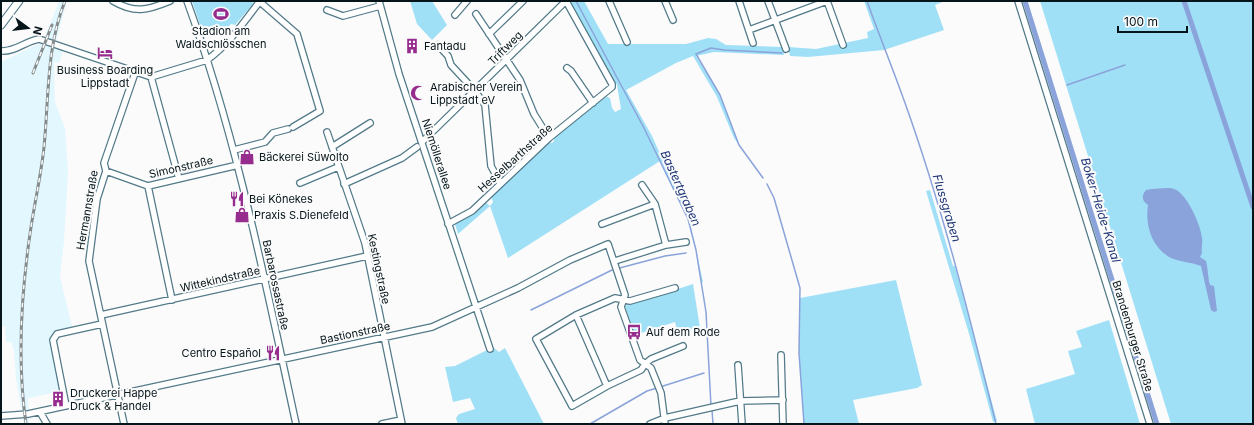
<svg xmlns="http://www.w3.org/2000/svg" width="1254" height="425" viewBox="0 0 1254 425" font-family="Inter,sans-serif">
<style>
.built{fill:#e2f7fe}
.green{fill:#a0e0f7}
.water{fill:#8aa3da}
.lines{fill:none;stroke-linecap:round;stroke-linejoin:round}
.stream{stroke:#8aa3da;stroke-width:1.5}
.canal{stroke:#8aa3da;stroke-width:5}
.minor-casing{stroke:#527a88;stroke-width:8}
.major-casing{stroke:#527a88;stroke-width:9}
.minor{stroke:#fff;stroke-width:5.5}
.major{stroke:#fff;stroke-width:7}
.rail-casing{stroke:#838b8d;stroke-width:3}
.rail{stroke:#fbfbfb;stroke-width:1.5;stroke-dasharray:4.5;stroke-linecap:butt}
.labels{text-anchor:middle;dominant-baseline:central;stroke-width:4;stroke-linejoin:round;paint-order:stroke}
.poi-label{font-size:11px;fill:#05151a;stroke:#fbfbfb;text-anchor:start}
.street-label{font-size:11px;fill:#05151a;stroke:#fbfbfb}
.water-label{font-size:12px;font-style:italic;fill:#1e3577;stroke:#fbfbfb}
</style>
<rect width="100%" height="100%" fill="#fbfbfb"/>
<path class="built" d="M59,1h8l-13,47 9,3 -4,12 -5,-1 1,40 10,26 3,45 -4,68 -4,36 13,54 -16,3 -4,6 10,51 -35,7 1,26h-5l-8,-46 -2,-27 -3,-9h-5l-1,-16 -4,1v-265l35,-17 6,-1z"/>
<path class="green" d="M192,1h60l1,3 -18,21 -4,-1 -9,10 -20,-4z
M410,1h22l15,24 -15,15 -15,-16z
M573,1h11l24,43h78l22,-6 8,1 10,6 56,2 2,8 -70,-3 -18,4 24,39 19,50 -5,-7 -17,-41 -24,-41 -17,7 -50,27 26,46 37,82 14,64 -2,1 -5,-33 -8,-31 -28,-58 -152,97 -18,-52 -32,28 -3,-10 13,-7 17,-15 5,4 3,-4 -2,-6 56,-53h5l2,-2v-4l51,-41 5,2 2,10 3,4 6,-3 -4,-24 -46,-82z
M864,1h81l-10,4 9,25 -60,20 -76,7 -18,-1 -2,-9 28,2 52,-11 -1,-6 7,-3z
M1040,1h213v423h-82z
M930,190l23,76h2l42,155 -4,1 -23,-85 -44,-146z
M896,280l26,105 -5,3 -64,12 6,24h-55l-5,-71 1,-55z
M693,284l7,44 -23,2 -2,-8 -40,13 -10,-29z
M1109,320l31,104h-105l-9,-35 49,-15 -7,-23 14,-4 -6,-16z
M493,347l6,5 6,-4 39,76h-86l-2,-6 3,-4 16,-5 -5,-11 -17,4 -8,-35 10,-1z"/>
<path class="water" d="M1152,189c7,0 16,-2 22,0 13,4 27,37 28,49 1,6 -1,9 0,15l-2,4 6,4c2,7 2,18 4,24l4,1 3,25 -3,1 -3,-2 -10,-44c-10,-4 -22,-4 -32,-9 -18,-11 -24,-33 -21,-52 -6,-4 -7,-9 -2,-15z"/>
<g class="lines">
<path class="stream" d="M576,1l68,127 44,91 8,31 10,62 5,94
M867,1c12,34 26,68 38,102 37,103 65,215 91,321
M1067,85l58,-20
M763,178l-24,-33 -19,-50 -24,-41 15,-6 13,2 58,3
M767,184l7,14 26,90 -1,65 5,71
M531,310l81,-40 53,-14 21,-3
M660,387l44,-14
M712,410l1,14
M590,424l57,-33 10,-3"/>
<path class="canal" d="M1025,1l132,423
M1184,1l69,206"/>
<g class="minor-casing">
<path id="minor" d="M113,1c22,13 35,9 57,0
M187,1c50,137 78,280 109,423
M379,1l20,73 91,275
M609,1l18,41
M665,1l8,19
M739,1l14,42
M768,1l18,48
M827,1l16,44
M1018,1l132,423
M260,2l37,32 23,77 -27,16
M327,10l16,6 37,-10
M476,14l44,66 14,34 15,24
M455,15l12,-14
M749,30l78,-29
M489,34l34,-33
M438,45l10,11 3,9 24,26 10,14 6,61 9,17
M1,51c14,1 25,-10 38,-12l112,38 56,-17c22,-16 37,-38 53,-59
M567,68l4,3 22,32
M151,77l28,102
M327,132l38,111 37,181
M422,142l144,-141
M332,147l38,-24
M234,150l31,-8 8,-9 15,-4
M106,171l42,15 90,-21
M300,183l38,-16
M344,184l58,-26 15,-11
M642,185l13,19 11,41
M148,186l24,114
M448,224l24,-13 77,-73 63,-51v-3l-46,-83
M602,224l53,-20
M615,261l51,-16 20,-3
M675,288l-45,13 -15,-3 -39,17 -40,24 36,67 35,-20 34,-16 4,-6 6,-5 32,-13
M101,315l266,-59
M576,315l31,71
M781,355l2,69
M738,365l4,59
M66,406l-13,-66 4,-6 45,-10
M40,412l7,12
M1,416l27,-2 404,-87 86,-39 52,-28 38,-16 17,51 -4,12 19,53 11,8 10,25 4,31
M124,424l-35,-163 8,-62 9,-28 -2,-8 31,-90
M382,424l19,-4
M650,424l15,-6 75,-17 43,-1"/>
</g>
<g class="major-casing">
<path id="major" d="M1,25l18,-24"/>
</g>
<use href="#minor" class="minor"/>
<use href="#major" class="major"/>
<g class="rail-casing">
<path id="rail" d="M33,73l19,-48
M26,424c-9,-63 -5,-128 4,-190 4,-29 11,-58 14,-87 5,-49 2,-99 21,-146"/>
</g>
<use href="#rail" class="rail"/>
</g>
<defs>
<g id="stadium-bare" transform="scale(1.2)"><path d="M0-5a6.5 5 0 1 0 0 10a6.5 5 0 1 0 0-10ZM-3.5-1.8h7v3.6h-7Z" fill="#962c8e" stroke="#fbfbfb" stroke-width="2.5" paint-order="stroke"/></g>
<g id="building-bare" transform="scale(1.2)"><path d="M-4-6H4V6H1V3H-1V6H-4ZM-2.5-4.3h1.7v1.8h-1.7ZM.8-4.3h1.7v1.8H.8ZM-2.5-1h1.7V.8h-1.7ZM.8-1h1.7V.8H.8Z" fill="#962c8e" stroke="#fbfbfb" stroke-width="2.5" paint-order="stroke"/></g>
<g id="hotel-bare" transform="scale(1.2)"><path d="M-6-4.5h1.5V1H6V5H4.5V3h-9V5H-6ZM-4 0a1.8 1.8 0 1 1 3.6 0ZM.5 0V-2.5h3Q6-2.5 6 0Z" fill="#962c8e" stroke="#fbfbfb" stroke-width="2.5" paint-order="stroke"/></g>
<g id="mosque-bare" transform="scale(1.2)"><path d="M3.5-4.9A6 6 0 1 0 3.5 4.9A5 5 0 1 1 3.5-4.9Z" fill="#962c8e" stroke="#fbfbfb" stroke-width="2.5" paint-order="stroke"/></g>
<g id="shop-bare" transform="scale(1.2)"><path d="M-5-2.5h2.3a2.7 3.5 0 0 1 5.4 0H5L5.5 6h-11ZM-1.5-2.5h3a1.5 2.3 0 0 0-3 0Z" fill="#962c8e" stroke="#fbfbfb" stroke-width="2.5" paint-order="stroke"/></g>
<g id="restaurant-bare" transform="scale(1.2)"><path d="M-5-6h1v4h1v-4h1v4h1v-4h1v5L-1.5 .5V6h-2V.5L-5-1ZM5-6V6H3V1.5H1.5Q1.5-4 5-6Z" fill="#962c8e" stroke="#fbfbfb" stroke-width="2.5" paint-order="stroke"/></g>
<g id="bus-bare" transform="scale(1.2)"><path d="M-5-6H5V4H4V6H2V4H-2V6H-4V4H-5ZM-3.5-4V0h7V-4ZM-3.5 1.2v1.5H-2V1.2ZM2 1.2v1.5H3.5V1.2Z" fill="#962c8e" stroke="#fbfbfb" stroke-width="2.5" paint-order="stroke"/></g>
</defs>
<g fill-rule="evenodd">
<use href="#stadium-bare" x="221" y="14"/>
<use href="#building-bare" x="412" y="46"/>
<use href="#hotel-bare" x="105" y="53"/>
<use href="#mosque-bare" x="418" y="93"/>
<use href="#shop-bare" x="247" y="157"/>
<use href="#restaurant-bare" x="237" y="199"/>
<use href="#shop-bare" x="242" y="215"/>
<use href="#bus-bare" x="634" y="332"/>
<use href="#restaurant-bare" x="273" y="353"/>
<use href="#building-bare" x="58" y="399"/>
</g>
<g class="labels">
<g class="poi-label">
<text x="221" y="31" text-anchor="middle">Stadion am<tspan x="221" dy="13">Waldschlösschen</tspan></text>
<text x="424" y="46">Fantadu</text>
<text x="105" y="70" text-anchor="middle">Business Boarding<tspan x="105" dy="13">Lippstadt</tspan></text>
<text x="430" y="87">Arabischer Verein<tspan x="430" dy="13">Lippstadt eV</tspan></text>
<text x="259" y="157">Bäckerei Süwolto</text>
<text x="249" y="199">Bei Könekes</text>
<text x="254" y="215">Praxis S.Dienefeld</text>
<text x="646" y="332">Auf dem Rode</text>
<text x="261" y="353" text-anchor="end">Centro Español</text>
<text x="70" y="393">Druckerei Happe<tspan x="70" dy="13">Druck &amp; Handel</tspan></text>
</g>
<g class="street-label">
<text transform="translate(505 48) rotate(-45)">Triftweg</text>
<text transform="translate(437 154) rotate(72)">Niemöllerallee</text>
<text transform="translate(515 158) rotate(-42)">Hesselbarthstraße</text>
<text transform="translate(181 167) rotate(-13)">Simonstraße</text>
<text transform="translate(87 210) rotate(-80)">Hermannstraße</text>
<text transform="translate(379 269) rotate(78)">Kestingstraße</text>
<text transform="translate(220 279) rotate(-13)">Wittekindstraße</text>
<text transform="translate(276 285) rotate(78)">Barbarossastraße</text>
<text transform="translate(355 333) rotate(-12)">Bastionstraße</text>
<text transform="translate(1133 336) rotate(73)">Brandenburger Straße</text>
</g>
<g class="water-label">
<text transform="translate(681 188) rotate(66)">Bastertgraben</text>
<text transform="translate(947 208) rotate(73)">Flussgraben</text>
<text transform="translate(1101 210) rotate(73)">Boker-Heide-Kanal</text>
</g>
</g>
<rect width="1254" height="425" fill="none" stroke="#05151a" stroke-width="4"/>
<g transform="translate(28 28) rotate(105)" stroke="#fbfbfb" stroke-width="3" paint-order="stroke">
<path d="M0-3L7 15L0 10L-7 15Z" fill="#05151a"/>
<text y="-6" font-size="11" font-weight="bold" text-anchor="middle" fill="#05151a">N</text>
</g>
<path d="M1118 26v6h69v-6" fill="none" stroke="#05151a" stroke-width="2"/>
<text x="1124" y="26" font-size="12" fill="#05151a" stroke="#fbfbfb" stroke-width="3" paint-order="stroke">100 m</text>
</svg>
